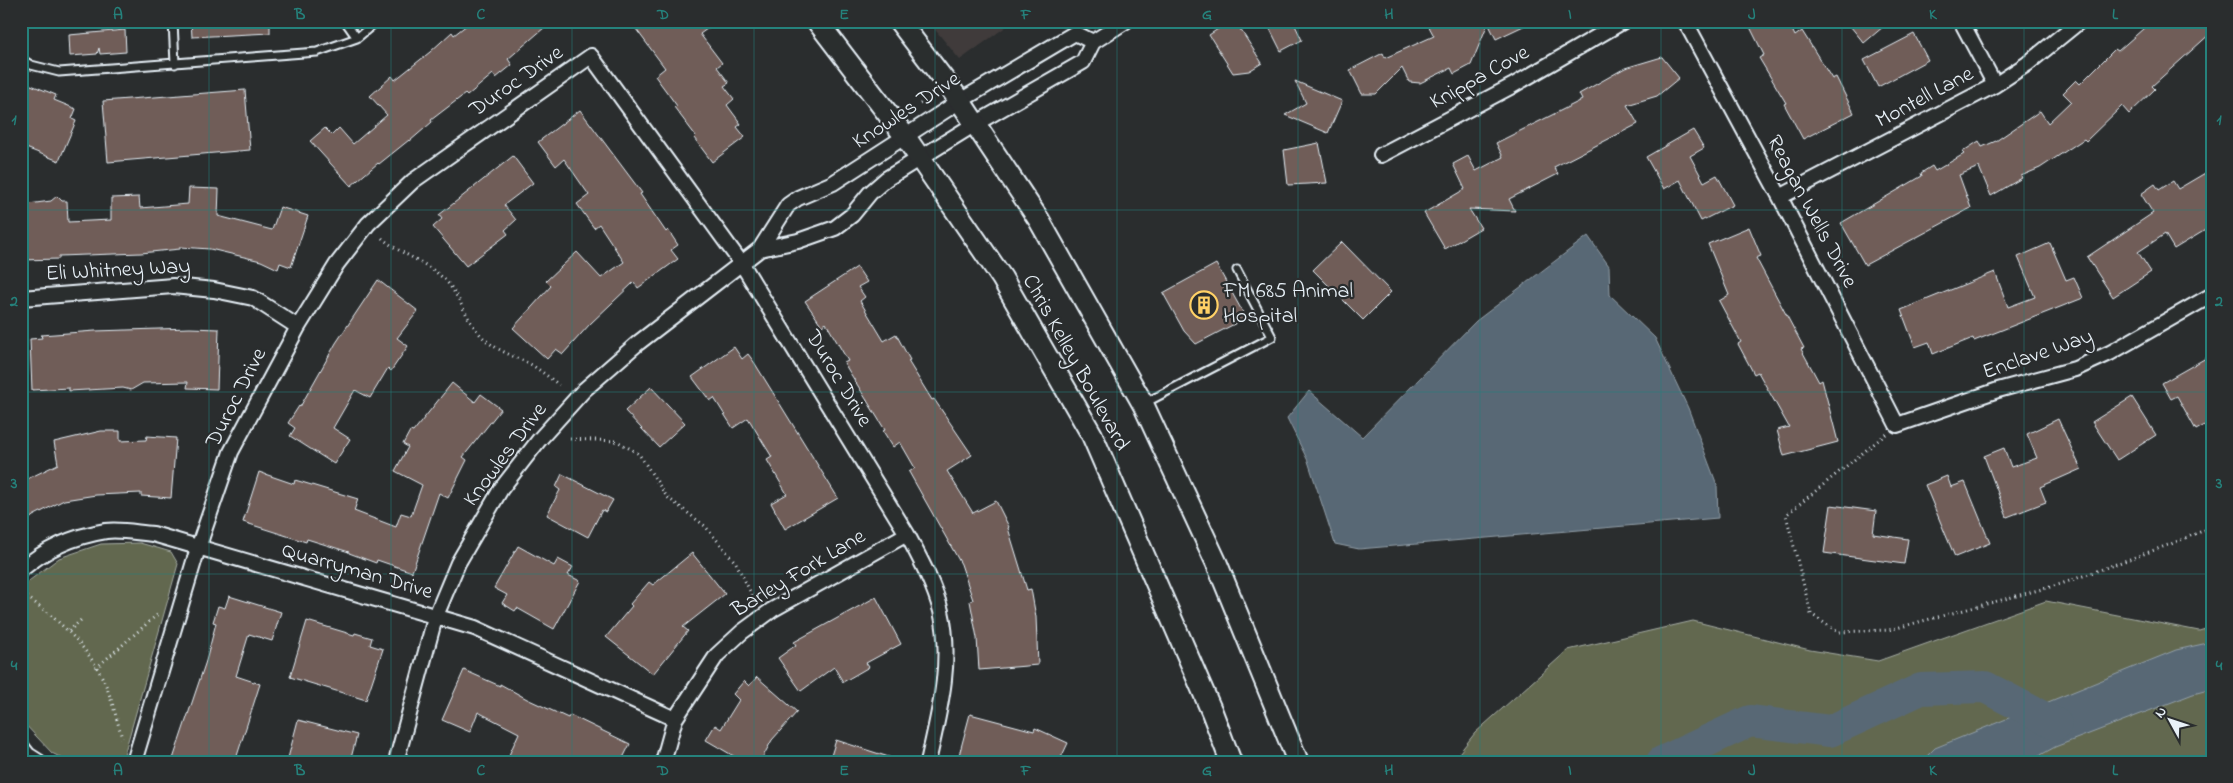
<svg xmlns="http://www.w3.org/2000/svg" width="2233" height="783" viewBox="0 0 2233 783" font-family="'Indie Flower',sans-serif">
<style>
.built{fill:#3f3b3b}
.green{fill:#62684f;stroke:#a5aca4}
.water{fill:#586874;stroke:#929fa9}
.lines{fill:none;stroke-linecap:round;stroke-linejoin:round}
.river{stroke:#586874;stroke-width:32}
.building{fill:#6f5d58;stroke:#e8f1f8}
.service-casing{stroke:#e8f1f8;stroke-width:11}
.minor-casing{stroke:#e8f1f8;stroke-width:18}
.secondary-casing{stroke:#e8f1f8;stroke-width:24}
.path{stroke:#e8f1f8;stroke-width:3;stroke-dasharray:1 4;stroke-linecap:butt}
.service{stroke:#2a2d2e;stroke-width:7}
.minor{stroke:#2a2d2e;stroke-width:14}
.secondary{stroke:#2a2d2e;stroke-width:20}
.grid{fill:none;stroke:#25827c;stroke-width:1;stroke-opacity:0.55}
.labels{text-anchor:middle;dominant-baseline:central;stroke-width:4.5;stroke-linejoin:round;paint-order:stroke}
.street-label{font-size:22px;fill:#e8f1f8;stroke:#2a2d2e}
.poi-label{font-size:22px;fill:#e8f1f8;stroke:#2a2d2e;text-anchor:start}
.neatline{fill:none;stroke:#25827c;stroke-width:2}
.grid-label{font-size:16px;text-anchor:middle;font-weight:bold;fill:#25827c}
</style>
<rect width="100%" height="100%" fill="#2a2d2e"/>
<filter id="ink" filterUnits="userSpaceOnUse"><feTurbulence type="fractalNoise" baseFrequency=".02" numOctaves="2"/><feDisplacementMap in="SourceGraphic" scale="10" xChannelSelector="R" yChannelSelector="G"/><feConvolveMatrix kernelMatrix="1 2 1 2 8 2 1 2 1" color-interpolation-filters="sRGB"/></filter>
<g filter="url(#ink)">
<path class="built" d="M928,21h86l-54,39z"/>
<path class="green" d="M140,543l31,9 7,12 -56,198h-53l-17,-9 -31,-33v-133l38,-29 42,-14z
M2046,601l153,30 13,-4v135h-760l23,-29 93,-83 125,-29 117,29 68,11z"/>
<path class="water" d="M1588,236l21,30 1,29 45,43 33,70 29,77 1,33 -359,31 -24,-5 -27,-83 -21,-43 22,-27 53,46 114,-116z
M2212,642v47l-19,5 -138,53 -27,15h-107l14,-14 241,-98z"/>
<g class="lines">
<path class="river" d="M1662,762l88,-41 80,10 91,-42 64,-2 71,37"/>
</g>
<path class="building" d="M191,21h79v12l-78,4z
M472,21h80l-44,38 4,6 -16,13 -3,-4 -26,22 -2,-2 -34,26 1,2 -22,19 -1,-1 -30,24 -1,-1 -27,23 -41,-45 15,-13 7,7 7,-7 14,16 34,-29 -17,-19 22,-20 3,4 35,-28 22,-20 2,3z
M630,21h88l-18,13 22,29 -5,4 12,16 -5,3 10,13 -7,6 14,19 -4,3 8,10 -33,25 -18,-24 2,-2 -22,-29 3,-1 -22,-30 10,-8z
M1230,21h5l27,42 -13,8 -16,2 -24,-38z
M1266,21h27l9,19 -21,11z
M1426,21h108l-38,18 -8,-16 -17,42 -17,9 -3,-6 -31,15 -11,-1 -7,-14 -26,26h-14l-12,-24 33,-17 2,5 49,-22z
M1747,21h41l7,15 7,-5 30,48 4,-2 18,36 -51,26 -19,-35 2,-1 -27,-45 5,-3z
M1846,21h44l-26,22z
M2152,21h60v11l-60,54 3,3 -26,25 -7,-8 -36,35 -2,-2 -44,29 -19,8 1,2 -31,18 -12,-29 -20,8 12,33 -106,57 -24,-42 81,-47 -1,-3 11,-7 3,5 29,-17 -2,-2 17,-11 3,6 14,-6 44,-30 8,12 23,-22 -8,-8 13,-13 4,4 35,-35 3,2z
M125,30l1,22 -26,2 -1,-6 -2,6 -27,2 -1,-21z
M1914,34l14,26 -50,27 -14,-27z
M1662,57l17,21 -22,18 -30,9 11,19 -84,43 4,7 -49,25 6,12 -46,-2 12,19 -36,21 -21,-36 41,-24 -12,-25 15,-8 8,15 27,-14 -7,-14 86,-43 -3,-6 46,-26z
M21,81l35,14 -2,5 22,9 -4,10 4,2 -17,40 -38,-15z
M1295,81l47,20 -14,32 -43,-18 21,-12z
M245,90l5,60 -142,12 -5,-61z
M580,110l62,83 -2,1 26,38 2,-2 10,15 -7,5 7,9 -40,29 -4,-6 -44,42 -27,30 -7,-5 -9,10 -34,-31 38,-42 -5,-5 31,-29 24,26 23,-16 -25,-38 -5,4 -17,-24 12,-9 -25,-36 -8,7 -18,-24z
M1693,130l11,18 -14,8 14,26 13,-7 16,30 -32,16 -21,-41 -16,9 -18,-32z
M1319,143l8,40 -39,2 -4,-35z
M513,156l20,27 -29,22 12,15 -11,10 3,4 -42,32 -33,-39 9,-8 -3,-4z
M2212,169v57l-38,23 -9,-15 -27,18 13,20 -38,25 -26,-40 66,-44 -12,-19 14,-10 4,6 14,-9 5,8z
M189,188l30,1 -1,27 54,14 8,-23 28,9 -17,51 -11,-4 -2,6 -17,-8 -51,-12 -30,-2v2l-39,4 -82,3v3l-38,1v-55l30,-4 6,-5 5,5h5l1,21 43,-2v-22l28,-1 1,11 48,-4z
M1749,227l12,29 -5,2 48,90 -3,1 18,33 3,-2 16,62 -54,14 -7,-26 12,-3 -31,-55 -4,2 -16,-30 3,-2 -22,-41 10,-6 -21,-51z
M1342,242l49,50 -28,28 -50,-50z
M2050,243l16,37 8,-3 9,21 -109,43 -1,-3 -40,16 -4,-12 -14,5 -14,-37 94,-38 13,35 27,-10 -17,-40z
M1216,264l30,54 -50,26 -12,-13 -21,-38z
M857,267l10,15 -9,5 7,10 -5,4 24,40 12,-7 14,26 -2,1 24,39 2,-1 38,56 -25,16 26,42 23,-12 13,26 -1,1 19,62 4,-1 5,28 2,48 -59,5 -2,-32 -7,-37 3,-1 -12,-36 -52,-92 6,-4 -15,-26 -7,5 -10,-16 2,-1 -41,-67 4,-2 -22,-38 -4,3 -17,-25z
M378,280l40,31 -21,27 11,8 -17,25 -3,-3 -18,30 -15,-8 -22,38 17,11 -16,25 -44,-28 5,-8 -7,-5 11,-17 1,1 36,-64z
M190,328l29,1 -2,60 -30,-1 1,-6 -45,1 -12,7 -8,-2 -54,3v-3l-37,2 -2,-51 12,-1 -1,-3 54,-4z
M734,347l8,12 6,-5 6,8 84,136 -53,31 -14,-26 16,-9 -20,-34 5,-3 -24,-39 -15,10 -19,-30 -4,3 -18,-24z
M2206,358l6,11v52l-16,9 -19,-34 -6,3 -9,-16z
M452,383l23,19 6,-8 20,15 -38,48 4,3 -19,38 -9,-5 -27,79 -35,-12 -1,3 -27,-10v-1l-42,-13 -1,3 -63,-20 16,-50 35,12 1,-4 63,19 -4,12 42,16 5,-14 10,3 11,-31 -27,-14 13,-24 -5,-3 7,-13 3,1z
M651,387l34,36 -26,24 -34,-36z
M2132,397l24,38 -39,25 -25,-38z
M2058,419l23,50 -41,18 6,15 -39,15 -23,-61 20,-8 7,19 26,-9 -10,-24z
M101,431h19v10l26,-1 1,-4 29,2 -5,60 -30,-2v-3l-45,2 -32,5 -31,16 -12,10v-44l37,-18 -4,-22z
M562,474l51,26 -7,12 -4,-2 -14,27 -41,-22 13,-25 -4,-3z
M1947,476l4,11 14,-5 25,61 -35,14 -30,-72z
M1831,505l45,6 -3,23 35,5 -4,25 -80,-11z
M518,546l36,20 4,-7 15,8 -5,8 12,6 -26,48 -37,-21 -2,3 -13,-8 5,-8 -13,-7z
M692,553l33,41 -42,33 5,4 -35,43 -47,-37 26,-31 -2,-2 19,-22 4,3z
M229,596l52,16 -9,29 -23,-7 -13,42 24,8 -25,78h-63l34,-101 10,-38 -3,-1 5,-16 7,2z
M876,597l25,47 -35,19 3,4 -26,15 -9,-15 -33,24 -23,-33 18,-13 -2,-3z
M307,621l47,14 1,-2 17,5 -2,7 13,4 -17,51 -76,-23z
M464,670l36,16v-2l27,15 41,19 2,-3 60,29 -9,18h-97l-15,-7 10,-22 -41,-21 -8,20 -28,-12z
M757,677l40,35 -25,28 -12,22h-16l-38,-22 9,-15 6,4 18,-29 -6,-6 11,-13 5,5z
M970,714l64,17 1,-3 33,15 -9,19h-91l-10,-3z
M298,720l59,15 -7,27h-63z
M836,740l59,19v3h-66z"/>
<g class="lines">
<g class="service-casing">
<path id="service" d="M173,21l2,43
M345,21l12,17
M21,59l10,6 28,7 258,-20 40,-14 20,-17
M1143,404l129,-67 -35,-67"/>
</g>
<g class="minor-casing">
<path id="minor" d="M1685,21l95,176 117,228 101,-35 77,-21 35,-16 102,-58
M1961,21l34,64
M1381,155l131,-69 112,-65
M1780,197l215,-112 32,-21 53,-43
M760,249l38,-8 37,-13 17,-13 18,-22 16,-14 89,-55 108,-62 10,-20 33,-21
M21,298l152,-12 41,4 39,8 45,29
M21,570c24,-21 54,-34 85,-39 15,-2 32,2 47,3l322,94 200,91
M21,746l7,9 11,7
M134,762l64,-214 33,-96 67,-125 39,-63 31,-40 45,-43 178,-125 151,208 165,270c13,25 27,50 34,77 12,50 -2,102 -13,151
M396,762l39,-144 23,-55 43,-74 38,-49 45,-50 54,-47 122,-94 28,-44 10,-7 35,-15 127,-82 115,-68 18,9
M663,762l12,-43 42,-64 25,-23 30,-22 135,-76"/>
</g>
<g class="secondary-casing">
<path id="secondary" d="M817,21l87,114 98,143 90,157 120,277 19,50
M899,21l61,80 79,119 104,184 74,160 81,198"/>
</g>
<path class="path" d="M920,104l11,-7
M382,238c19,17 44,23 63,42 18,19 20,43 43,62 14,11 29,15 44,23 9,6 18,13 27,20
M1886,434l-100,81 25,99 27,18 51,-2 172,-46 110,-40 41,-17
M570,439l47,2 22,13 28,43 38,29 31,37 19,38
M23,594c33,24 64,50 82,89 7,17 12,37 17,55
M69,631l12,-11
M96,668l62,-54"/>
<use href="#service" class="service"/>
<use href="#minor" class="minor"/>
<use href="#secondary" class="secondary"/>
</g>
</g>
<path class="grid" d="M209,21v741M391,21v741M572,21v741M754,21v741M935,21v741M1117,21v741M1298,21v741M1480,21v741M1661,21v741M1842,21v741M2024,21v741M21,210h2191M21,392h2191M21,574h2191"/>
<defs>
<g id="building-ring" transform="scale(1.4375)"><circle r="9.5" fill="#2a2d2e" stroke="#ffd166" stroke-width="1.5"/><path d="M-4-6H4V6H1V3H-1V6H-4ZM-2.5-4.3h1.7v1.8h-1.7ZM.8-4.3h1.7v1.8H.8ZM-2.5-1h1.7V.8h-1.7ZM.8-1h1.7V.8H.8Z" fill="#ffd166"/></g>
</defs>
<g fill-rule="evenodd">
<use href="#building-ring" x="1204" y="305"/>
</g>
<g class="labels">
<g class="street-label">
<text transform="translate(1480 78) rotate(-29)">Knippa Cove</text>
<text transform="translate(517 82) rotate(-35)">Duroc Drive</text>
<text transform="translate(1925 98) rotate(-28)">Montell Lane</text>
<text transform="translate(907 111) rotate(-33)">Knowles Drive</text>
<text transform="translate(1811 212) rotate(62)">Reagan Wells Drive</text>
<text transform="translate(118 271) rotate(-3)">Eli Whitney Way</text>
<text transform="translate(2038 355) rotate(-19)">Enclave Way</text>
<text transform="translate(1075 363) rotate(61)">Chris Kelley Boulevard</text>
<text transform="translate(838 379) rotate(59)">Duroc Drive</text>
<text transform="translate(237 398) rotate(-63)">Duroc Drive</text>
<text transform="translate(506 455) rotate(-53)">Knowles Drive</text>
<text transform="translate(357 572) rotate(16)">Quarryman Drive</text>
<text transform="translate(799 574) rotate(-31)">Barley Fork Lane</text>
</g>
<g class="poi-label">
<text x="1223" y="292">FM 685 Animal<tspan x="1223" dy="25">Hospital</tspan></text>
</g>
</g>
<rect width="2233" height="783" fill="none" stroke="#2a2d2e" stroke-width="55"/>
<g transform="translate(2170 720) rotate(310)" stroke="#2a2d2e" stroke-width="4" paint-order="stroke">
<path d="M0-4L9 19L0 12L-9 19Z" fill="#e8f1f8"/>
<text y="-8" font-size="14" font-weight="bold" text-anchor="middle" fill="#e8f1f8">N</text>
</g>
<rect x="28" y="28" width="2178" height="728" class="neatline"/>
<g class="grid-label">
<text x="118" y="19">A</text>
<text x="300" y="19">B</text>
<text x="481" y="19">C</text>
<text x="663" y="19">D</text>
<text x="844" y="19">E</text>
<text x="1026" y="19">F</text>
<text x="1207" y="19">G</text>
<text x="1389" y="19">H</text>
<text x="1570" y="19">I</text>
<text x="1752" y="19">J</text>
<text x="1933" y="19">K</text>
<text x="2115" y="19">L</text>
<text x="14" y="124">1</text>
<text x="2219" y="124">1</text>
<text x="14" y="306">2</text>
<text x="2219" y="306">2</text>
<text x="14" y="488">3</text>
<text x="2219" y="488">3</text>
<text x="14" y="670">4</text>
<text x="2219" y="670">4</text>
<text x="118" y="775">A</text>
<text x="300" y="775">B</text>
<text x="481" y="775">C</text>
<text x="663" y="775">D</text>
<text x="844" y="775">E</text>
<text x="1026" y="775">F</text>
<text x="1207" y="775">G</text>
<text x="1389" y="775">H</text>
<text x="1570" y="775">I</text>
<text x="1752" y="775">J</text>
<text x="1933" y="775">K</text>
<text x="2115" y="775">L</text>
</g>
</svg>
